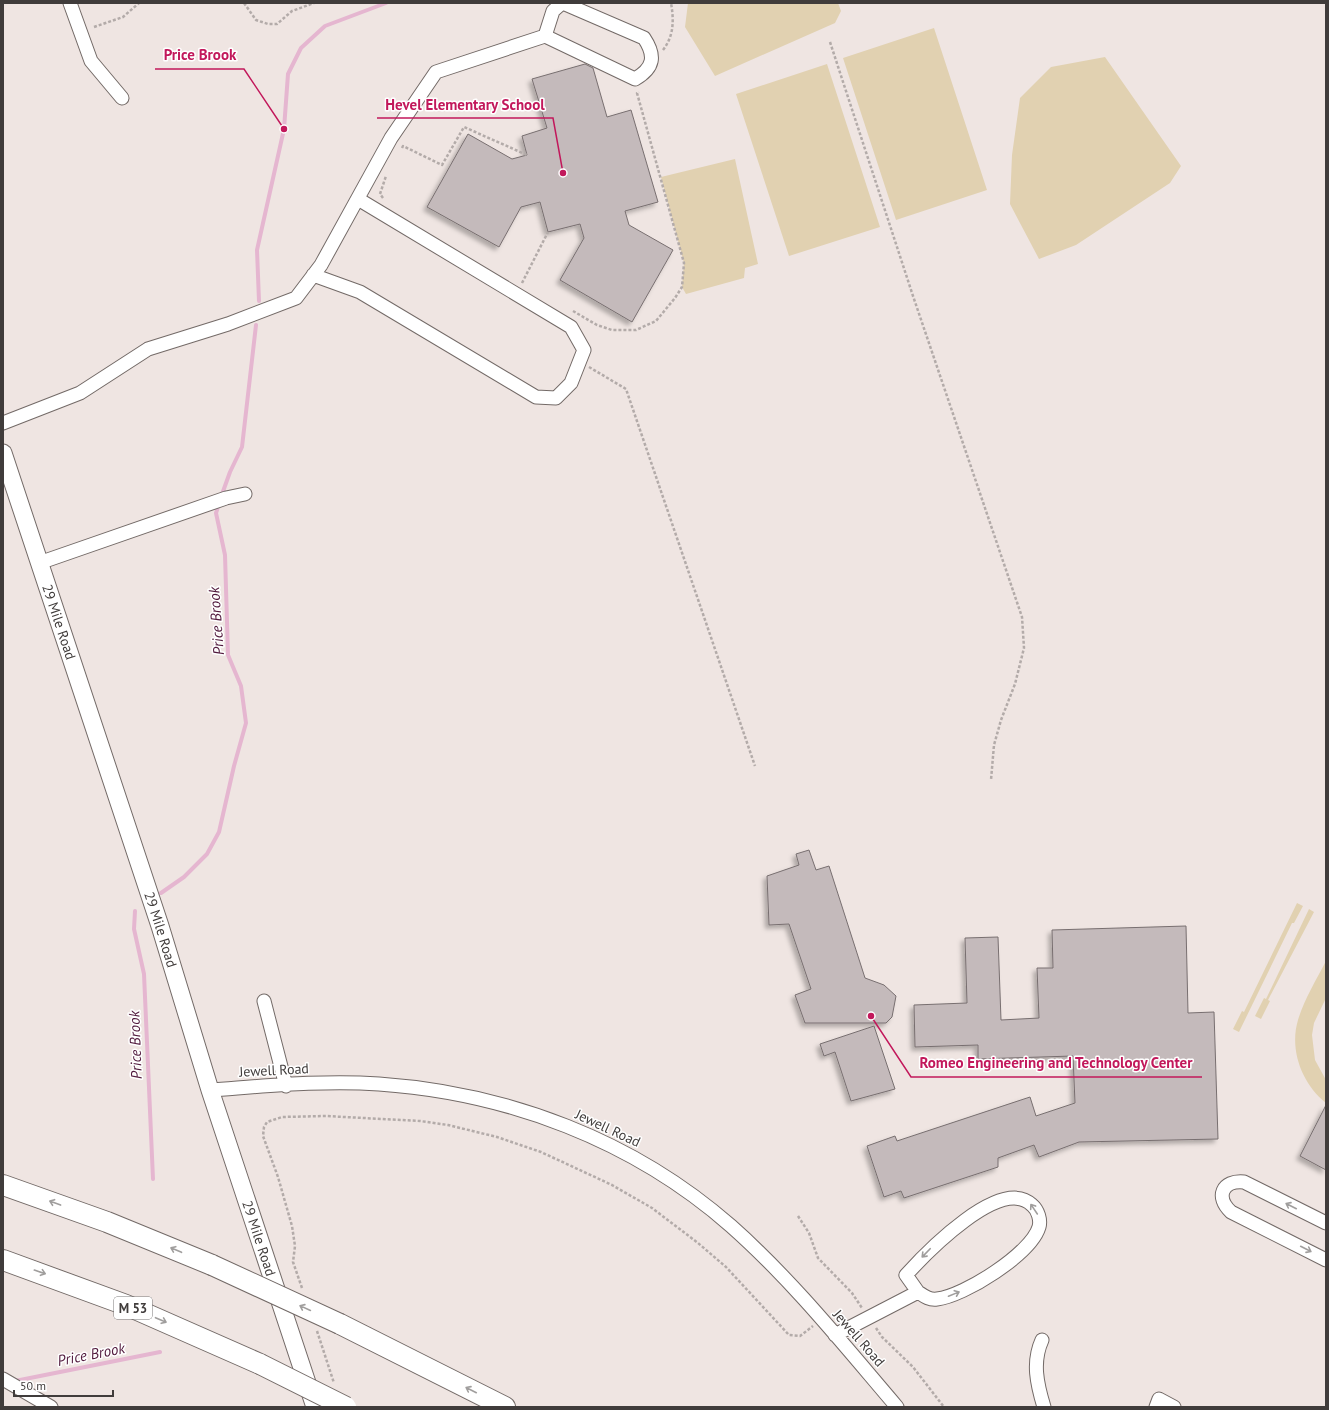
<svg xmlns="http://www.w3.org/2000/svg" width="1329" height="1410" viewBox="0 0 1329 1410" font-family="'PT Sans',sans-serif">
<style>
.green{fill:#e1d1b1}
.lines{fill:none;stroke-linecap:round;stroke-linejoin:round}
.stream{stroke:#e5b6d0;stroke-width:4}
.building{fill:#c4babb;stroke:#786f70;filter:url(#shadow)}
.minor-casing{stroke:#736a67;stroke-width:15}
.major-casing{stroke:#736a67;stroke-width:19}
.highway-casing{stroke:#736a67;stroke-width:22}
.path{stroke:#b3aba9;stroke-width:2.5;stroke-dasharray:3 2;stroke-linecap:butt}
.minor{stroke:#fff;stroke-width:13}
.major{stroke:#fff;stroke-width:17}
.highway{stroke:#fff;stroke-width:20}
.highway-bridge-casing{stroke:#736a67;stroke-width:22;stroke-linecap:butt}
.highway-bridge{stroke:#fff;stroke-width:20}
.oneway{stroke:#a09e9d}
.labels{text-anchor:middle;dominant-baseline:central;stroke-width:3;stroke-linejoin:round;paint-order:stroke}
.shield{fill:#fff;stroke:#797676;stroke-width:1}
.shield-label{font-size:13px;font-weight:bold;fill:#403c3b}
.street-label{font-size:14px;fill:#403c3b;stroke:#fff}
.water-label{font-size:15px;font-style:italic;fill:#521b3e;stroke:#fff}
.leader{fill:none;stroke:#c2185b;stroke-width:1.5}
.callout-dot{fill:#c2185b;stroke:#fff;stroke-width:1.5}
.callout-label{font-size:15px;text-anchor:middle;font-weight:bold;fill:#c2185b;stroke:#fff;stroke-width:3;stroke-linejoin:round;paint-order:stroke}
</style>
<defs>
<filter id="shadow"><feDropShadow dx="-3.5" dy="3.5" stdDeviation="2" flood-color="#0004"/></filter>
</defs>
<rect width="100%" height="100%" fill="#efe5e2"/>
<path class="green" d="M688,3h150l3,8 -6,12 -120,53 -30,-49z
M934,28l53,162 -91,30 -53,-162z
M1105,57l76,109 -11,17 -94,62 -37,14 -29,-55 2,-49 8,-57 31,-31z
M827,64l53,163 -91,29 -53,-162z
M735,159l23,105 -13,4 -1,10 -58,16 -4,-7 2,-24 -23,-86z
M1297,903l6,3 -9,17h-2l-53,109 -6,-3 9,-18 2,1z
M1309,909l5,3 -46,88 2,1 -9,18 -6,-3 9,-18 2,1z
M1326,961v37l-12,25 -2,12 3,25 11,20v23c-24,-19 -37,-53 -28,-83 6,-20 18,-40 28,-59z"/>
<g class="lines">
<path class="stream" d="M259,301l-2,-51 27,-121 4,-55 13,-26 24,-22 61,-23
M221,497l9,-25 12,-25 14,-122
M161,893l23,-16 23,-23 12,-22 15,-66 12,-43 -5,-37 -13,-31 -3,-100 -9,-42 3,-9
M135,911l-1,18 10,45 9,205
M15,1381l145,-29"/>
</g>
<path class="building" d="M585,64l8,4 14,49 24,-7 27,92 -33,9 4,14 44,25 -41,72 -72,-42 24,-42 -4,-14 -32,8 -8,-30 -19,5 -22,40 -72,-40 41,-73 44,25 15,-4 -5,-19 25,-8 -15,-49z
M809,850l7,20 13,-4 36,112 19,7 12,11 -4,21 -6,6h-81l-10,-28 16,-6 -22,-65 -20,1 -2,-49 32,-11 -3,-11z
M1186,926l2,87 26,-1 4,127 -139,3 -40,15 -5,-12 -36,13v9l-94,31 -3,-7 -17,6 -17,-51 28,-10 2,5 133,-44 6,19 39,-13 -2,-47 -95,3v-14l-63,2 -1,-42 53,-2 -2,-65 33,-1 3,83 38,-2 -2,-50h16l-1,-38z
M874,1026l21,63 -44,12 -16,-49 -11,4 -4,-12z
M1326,1105v65l-26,-14z"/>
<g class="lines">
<g class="minor-casing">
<path id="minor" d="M70,3l21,58 31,37
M545,36l8,-25 9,-8
M313,275l47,17 176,105 20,1 15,-15 13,-33 -13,-23 -213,-128
M3,423l77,-30 68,-44 80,-25 68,-26 25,-33 70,-127 45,-66 109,-36 90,43c19,-11 21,-23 9,-41l-81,-35
M39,563l187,-65 19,-4
M264,1001l22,85
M210,1090c56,-4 113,-10 169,-6 129,9 254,56 352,142 61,54 113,119 166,181
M1326,1223l-82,-41c-22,-2 -29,15 -13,30l95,48
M835,1335l83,-43 -12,-17c20,-22 95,-100 126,-70 6,5 9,15 7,22 -8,27 -75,69 -102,72 -8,1 -13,-3 -19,-7
M1042,1340c-10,22 -5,44 2,67
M3,1379l48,28
M1156,1407l3,-8 15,8"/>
</g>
<g class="major-casing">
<g id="major">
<path id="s1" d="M3,453l157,473 50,164 105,317"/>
</g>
</g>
<g class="highway-casing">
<path id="highway" d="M3,1185l104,37 105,43
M3,1260l123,45 134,59
M340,1324l165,83"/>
</g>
<path class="path" d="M244,3l12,17 12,4h9l15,-13 22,-8
M94,27l29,-10 16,-14
M830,42l83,254 109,321 2,31 -9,36 -14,36 -7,25 -3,35
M663,50c11,-14 11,-30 8,-47
M402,148l1,-2 39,19 22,-38 63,28
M383,198l-3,-4 6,-18
M522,283l26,-51
M573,311l24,14 15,5h24l20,-9 19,-23 7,-11 2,-24 -47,-170 2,-1
M589,367l37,22 129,377
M798,1216l11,17 9,25 34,35 10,15
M302,1288l-9,-26 2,-16 -3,-20 -14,-49 -15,-41 1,-9 3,-5 15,-5 44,-1 94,5 28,4 49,12 44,15 71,33 40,23 46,35 28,24 63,68 11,1 13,-10
M876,1328l6,9 31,30 31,40
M317,1331l17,52"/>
<use href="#minor" class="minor"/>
<use href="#major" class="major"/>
<use href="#highway" class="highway"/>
<g class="highway-bridge-casing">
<path id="highway-bridge" d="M212,1265l128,59
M260,1364l86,43"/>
</g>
<use href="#highway-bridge" class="highway-bridge"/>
</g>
<defs><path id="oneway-shaft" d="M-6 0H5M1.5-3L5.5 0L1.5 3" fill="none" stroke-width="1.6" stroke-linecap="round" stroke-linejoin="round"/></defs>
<g class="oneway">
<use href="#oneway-shaft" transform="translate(55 1203) rotate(-160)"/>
<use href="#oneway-shaft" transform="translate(1291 1206) rotate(-153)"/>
<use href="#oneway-shaft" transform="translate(1034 1209) rotate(-124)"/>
<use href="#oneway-shaft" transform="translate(1306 1249) rotate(27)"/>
<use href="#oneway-shaft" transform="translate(176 1250) rotate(-157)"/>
<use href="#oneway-shaft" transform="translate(926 1253) rotate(134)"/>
<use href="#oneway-shaft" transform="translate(40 1272) rotate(19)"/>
<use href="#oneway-shaft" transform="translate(954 1294) rotate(-22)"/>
<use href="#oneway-shaft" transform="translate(305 1308) rotate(-155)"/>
<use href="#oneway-shaft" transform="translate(161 1320) rotate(23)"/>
<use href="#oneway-shaft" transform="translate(471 1390) rotate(-153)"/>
</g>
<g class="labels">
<rect class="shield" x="114" y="1297" width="38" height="22" rx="3"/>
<g class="shield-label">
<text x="133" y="1308">M 53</text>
</g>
<g class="street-label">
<text stroke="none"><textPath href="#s1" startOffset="178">29 Mile Road</textPath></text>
<text stroke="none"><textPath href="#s1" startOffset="502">29 Mile Road</textPath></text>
<text transform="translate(274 1070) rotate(-3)">Jewell Road</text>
<text transform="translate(608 1128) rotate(25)">Jewell Road</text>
<text stroke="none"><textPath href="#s1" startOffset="826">29 Mile Road</textPath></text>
<text transform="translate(859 1338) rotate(49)">Jewell Road</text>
</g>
<g class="water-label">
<text transform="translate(216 621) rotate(-94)">Price Brook</text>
<text transform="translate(135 1045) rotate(-92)">Price Brook</text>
<text transform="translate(91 1354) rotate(-11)">Price Brook</text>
</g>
</g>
<path class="leader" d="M284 129L244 69H155M563 173L553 118H377M871 1016L911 1077H1202"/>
<g class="callout-dot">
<circle cx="284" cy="129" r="4"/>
<circle cx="563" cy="173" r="4"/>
<circle cx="871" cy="1016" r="4"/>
</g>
<g class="callout-label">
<text x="200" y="60">Price Brook</text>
<text x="465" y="110">Hevel Elementary School</text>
<text x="1056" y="1068">Romeo Engineering and Technology Center</text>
</g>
<rect width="1329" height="1410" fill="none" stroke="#403c3b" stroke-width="8"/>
<path d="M14 1390v6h99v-6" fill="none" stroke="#403c3b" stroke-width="2"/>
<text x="20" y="1390" font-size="12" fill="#403c3b" stroke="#ffffff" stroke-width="3" paint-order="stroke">50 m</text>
</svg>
